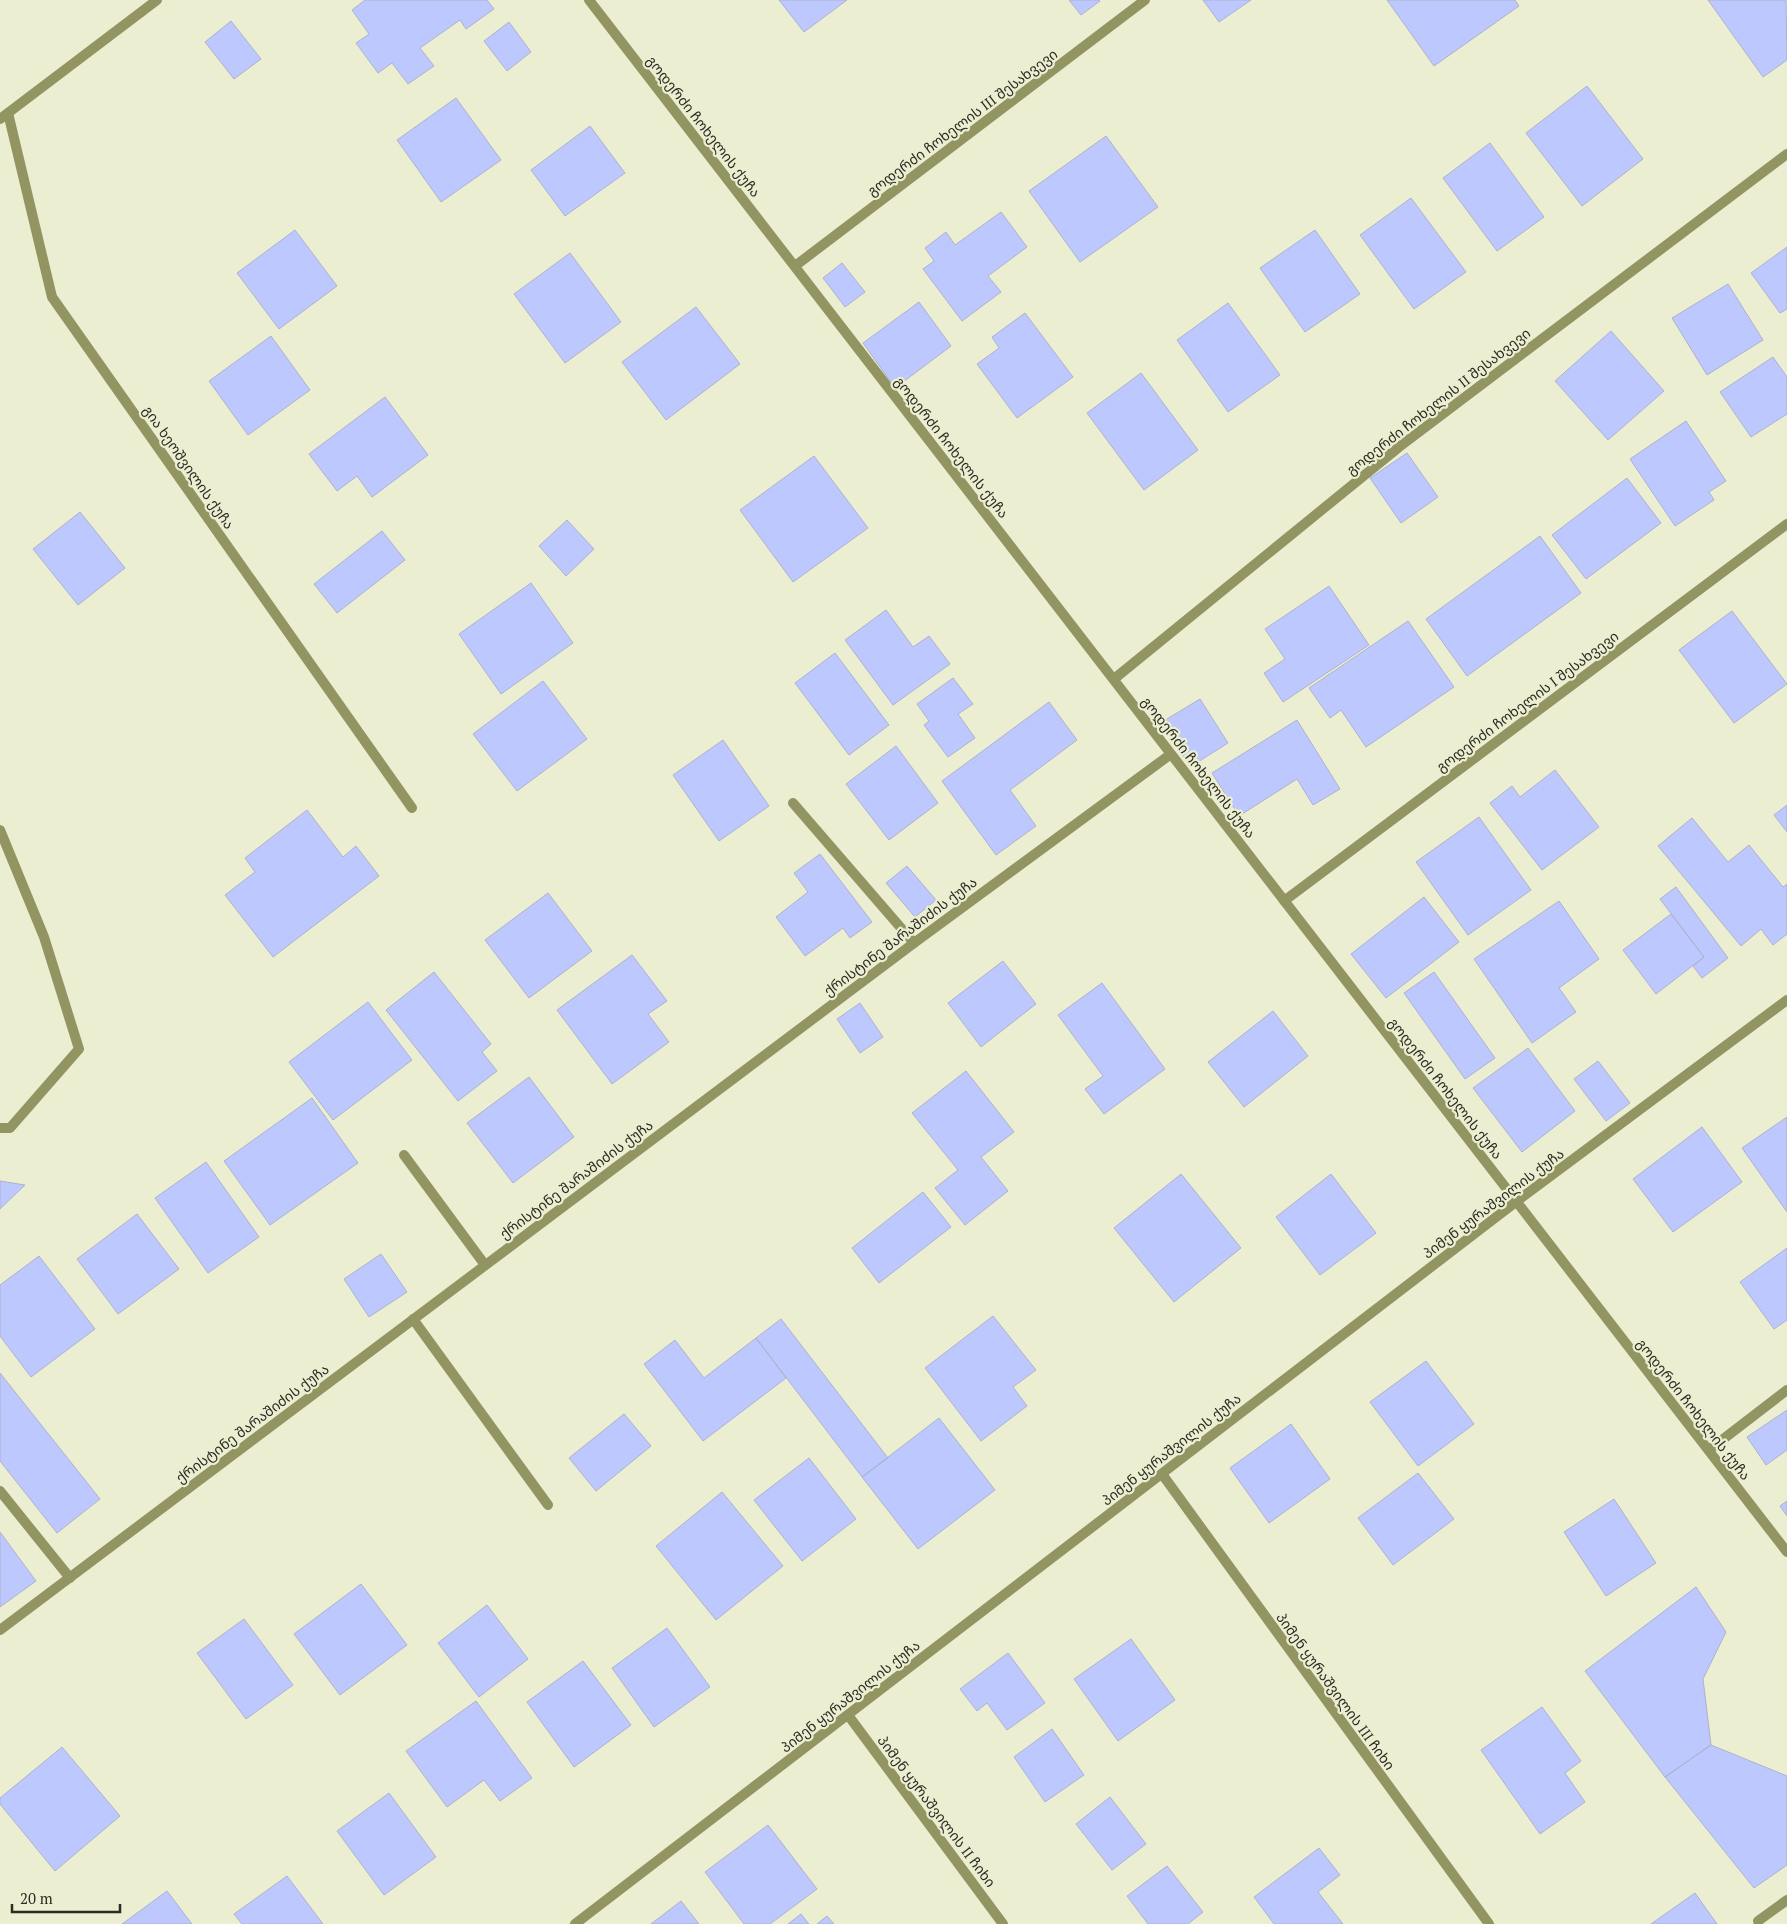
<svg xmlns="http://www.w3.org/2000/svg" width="1787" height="1924" viewBox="0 0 1787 1924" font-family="'PT Serif','Noto Sans Georgian',serif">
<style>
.building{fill:#bdc8ff;stroke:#adb2cc}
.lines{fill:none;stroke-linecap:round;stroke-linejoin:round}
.service{stroke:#929561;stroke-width:10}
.minor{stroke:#929561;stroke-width:10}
.labels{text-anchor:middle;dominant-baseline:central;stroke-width:4.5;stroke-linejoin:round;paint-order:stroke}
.street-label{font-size:14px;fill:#2b2c21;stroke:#eceed2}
</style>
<rect width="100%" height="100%" fill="#eceed2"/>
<path class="building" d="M365,0h122l7,9 -28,20 -6,-9 -40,28 14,18 -26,18 -16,-21 -14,10 -22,-30 13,-9 -17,-24z
M779,0h68l-43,32z
M1069,0h30l1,1 -19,14z
M1203,0h48l-32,22z
M1387,0h128l4,6 -85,60z
M1708,0h78l1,60 -24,17z
M231,21l30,38 -27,20 -29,-37z
M509,22l22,30 -24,19 -23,-30z
M1587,86l56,73 -61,47 -56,-73z
M456,98l45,62 -60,42 -44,-62z
M590,126l35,47 -60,43 -34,-46z
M1106,136l52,71 -78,55 -51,-71z
M1490,143l54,74 -47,34 -54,-73z
M1411,198l55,74 -52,37 -54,-74z
M1001,212l26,35 -39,29 13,16 -39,29 -39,-52 11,-8 -9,-13 21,-16 9,13z
M295,230l42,56 -58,43 -42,-56z
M1315,230l45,64 -55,38 -45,-64z
M1787,247v62l-7,4 -29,-40z
M570,253l51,69 -56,41 -51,-69z
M842,263l23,29 -20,15 -22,-29z
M1728,284l35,56 -56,35 -35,-57z
M919,302l32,44 -56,42 -32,-45z
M1228,303l52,72 -52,37 -51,-72z
M696,307l44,57 -74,56 -44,-58z
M1025,313l48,64 -56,41 -40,-54 22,-16 -7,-11z
M1611,331l53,60 -56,49 -53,-59z
M271,336l39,54 -62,45 -39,-54z
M1773,357l14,20v37l-36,23 -31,-45z
M1141,373l57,77 -54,40 -57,-77z
M385,397l43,58 -56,42 -15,-21 -20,15 -28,-37z
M1686,421l40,60 -17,11 5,8 -39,26 -45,-67z
M1407,453l31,44 -37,26 -31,-45z
M814,456l54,72 -75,54 -53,-72z
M1627,478l34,45 -75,56 -34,-44z
M80,512l45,56 -47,37 -45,-56z
M567,520l27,29 -28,27 -27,-30z
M382,531l23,29 -68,53 -23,-29z
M1540,536l41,57 -114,83 -41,-57z
M531,583l42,60 -72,51 -42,-60z
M1329,586l40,59 -86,57 -19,-29 21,-14 -20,-30z
M886,610l27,37 16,-11 21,28 -57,41 -48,-65z
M1732,611l55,73 -53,39 -55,-73z
M1408,621l46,66 -88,60 -25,-37 -11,8 -21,-30z
M835,653l54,72 -40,30 -54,-72z
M953,678l20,26 -15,10 17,24 -27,19 -24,-32 5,-4 -12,-17z
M543,681l44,58 -70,52 -44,-57z
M1200,699l28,44 -38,24 -28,-45z
M1049,702l28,38 -67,50 26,36 -40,29 -54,-74z
M1297,720l43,69 -27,16 -16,-26 -58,37 -27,-43z
M723,740l46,66 -50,35 -46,-66z
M896,746l42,57 -49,37 -43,-56z
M1555,770l44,57 -57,43 -52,-67 22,-17 8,11z
M1787,805v27l-13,-17z
M307,810l36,47 13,-11 23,30 -106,81 -48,-62 30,-23 -10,-14z
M1479,817l52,73 -63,45 -52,-73z
M1692,818l36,44 21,-17 34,42 4,-3v50l-14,11 -12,-16 -20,17 -83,-100z
M820,854l52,68 -22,16 -7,-10 -38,28 -29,-39 32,-25 -14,-19z
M907,866l29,34 -21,17 -29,-34z
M1676,887l52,71 -26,20 -9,-12 11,-9 -44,-58z
M548,893l44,58 -63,47 -44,-58z
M1424,897l35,45 -73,56 -35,-44z
M1559,901l40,58 -40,29 17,24 -44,31 -58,-84z
M1671,914l33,43 -48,37 -33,-44z
M632,955l35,46 -19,13 21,28 -57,42 -55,-74z
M1003,961l33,43 -55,43 -33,-44z
M434,972l57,72 -9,8 15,19 -39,30 -72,-91z
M1434,972l61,86 -30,21 -61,-86z
M1102,983l63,86 -61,45 -19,-25 18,-13 -45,-61z
M368,1002l44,58 -79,60 -44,-58z
M860,1003l23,34 -23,16 -23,-34z
M1273,1011l35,45 -64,51 -36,-45z
M1528,1048l47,63 -53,41 -49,-64z
M1598,1061l32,42 -24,18 -32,-42z
M966,1071l48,61 -33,25 27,34 -43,34 -30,-37 23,-18 -46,-57z
M529,1077l45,60 -61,46 -46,-60z
M312,1098l46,65 -88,62 -46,-64z
M1787,1117v95l-45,-64z
M1702,1127l40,55 -69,50 -40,-53z
M206,1162l53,75 -51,36 -53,-75z
M1181,1174l60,74 -67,54 -60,-74z
M1331,1174l45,59 -56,42 -44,-58z
M0,1181l25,4 -25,24z
M923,1192l28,35 -72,56 -27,-35z
M137,1214l42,55 -61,45 -41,-55z
M1787,1248v72l-13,9 -34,-47z
M381,1254l26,38 -38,25 -25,-38z
M39,1256l56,73 -64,48 -31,-41v-51z
M993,1316l43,54 -23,17 14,19 -46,35 -56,-73z
M781,1319l107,139 -26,19 -106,-139z
M756,1338l30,40 -83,63 -59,-77 31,-24 29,38z
M1426,1361l48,63 -56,42 -48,-64z
M0,1373l100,126 -43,34 -57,-72z
M1787,1410v40l-21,15 -19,-28z
M624,1414l27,32 -55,45 -27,-33z
M939,1418l56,72 -77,59 -56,-72z
M1291,1424l39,55 -61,44 -39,-55z
M809,1458l47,61 -54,42 -48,-61z
M1418,1473l36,46 -61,46 -35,-47z
M722,1492l61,74 -67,54 -60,-74z
M1614,1499l42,64 -50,33 -42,-64z
M1787,1501v15l-7,-10z
M0,1532l36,49 -36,26z
M361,1584l46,61 -67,50 -46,-61z
M1696,1587l30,45 -23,47 8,66 -46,32 -80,-106z
M487,1605l41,54 -49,38 -41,-54z
M244,1619l49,66 -47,34 -49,-66z
M667,1628l43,59 -56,40 -42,-59z
M1131,1639l44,61 -57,41 -44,-62z
M1008,1653l37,50 -38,27 -20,-27 -10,8 -17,-22z
M583,1661l48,64 -57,42 -47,-65z
M476,1701l56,77 -32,23 -16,-21 -37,27 -41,-56z
M1542,1707l39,54 -16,12 20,29 -45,32 -59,-84z
M1052,1729l32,46 -39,27 -31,-45z
M1711,1745l76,31v89l-33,23 -89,-111z
M62,1747l58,69 -65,55 -55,-67v-6z
M389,1793l47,64 -52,38 -47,-64z
M1110,1797l36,47 -34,26 -36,-46z
M768,1825l49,64 -47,35h-26l-39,-52z
M1319,1848l21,27 -22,17 25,32h-69l-20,-27z
M1167,1866l36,46 -15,12h-40l-21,-28z
M287,1876l36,48h-81l-8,-10z
M167,1891l25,33h-70z
M1695,1893l22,31h-66z
M681,1901l18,23h-48z
M801,1914l8,10h-21z
M827,1916l7,8h-17z"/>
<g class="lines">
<path class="service" d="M793,803l121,140
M0,830l44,107 35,112 -69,79h-10
M404,1155l81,110
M413,1319l135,186
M0,1491l70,87
M1758,1921l29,-21"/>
<path class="minor" d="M589,0l1198,1552
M8,113l44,184 360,511
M0,119l157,-119
M795,266l350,-266
M1114,679l285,-232 388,-293
M1284,901l503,-377
M1709,1450l78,-60
M1162,1474l327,450
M0,1630l914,-687 257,-189
M848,1715l155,209
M575,1924l942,-723 270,-201"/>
</g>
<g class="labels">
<g class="street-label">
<text transform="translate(962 122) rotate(-37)">გოდერძი ჩოხელის III შესახვევი</text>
<text transform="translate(704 126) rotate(52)">გოდერძი ჩოხელის ქუჩა</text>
<text transform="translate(1438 401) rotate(-38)">გოდერძი ჩოხელის II შესახვევი</text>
<text transform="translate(952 447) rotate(52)">გოდერძი ჩოხელის ქუჩა</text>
<text transform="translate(189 467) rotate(55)">გია ხეოშვილის ქუჩა</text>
<text transform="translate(1527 701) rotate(-37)">გოდერძი ჩოხელის I შესახვევი</text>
<text transform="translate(1199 767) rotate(52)">გოდერძი ჩოხელის ქუჩა</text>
<text transform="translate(900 936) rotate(-37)">ქრისტინე შარაშიძის ქუჩა</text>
<text transform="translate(1446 1088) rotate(52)">გოდერძი ჩოხელის ქუჩა</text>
<text transform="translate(576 1179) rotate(-37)">ქრისტინე შარაშიძის ქუჩა</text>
<text transform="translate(1493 1203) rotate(-37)">პიმენ ყურაშვილის ქუჩა</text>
<text transform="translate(1694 1409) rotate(52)">გოდერძი ჩოხელის ქუჩა</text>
<text transform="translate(252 1423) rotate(-37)">ქრისტინე შარაშიძის ქუჩა</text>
<text transform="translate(1171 1449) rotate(-38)">პიმენ ყურაშვილის ქუჩა</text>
<text transform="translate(1336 1691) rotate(54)">პიმენ ყურაშვილის III ჩიხი</text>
<text transform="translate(850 1696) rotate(-38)">პიმენ ყურაშვილის ქუჩა</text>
<text transform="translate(937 1811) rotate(53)">პიმენ ყურაშვილის II ჩიხი</text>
</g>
</g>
<path d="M12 1904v8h108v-8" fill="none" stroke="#2b2c21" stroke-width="2.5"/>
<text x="20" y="1904" font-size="15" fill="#2b2c21" stroke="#eceed2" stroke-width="4" paint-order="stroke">20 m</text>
</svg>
